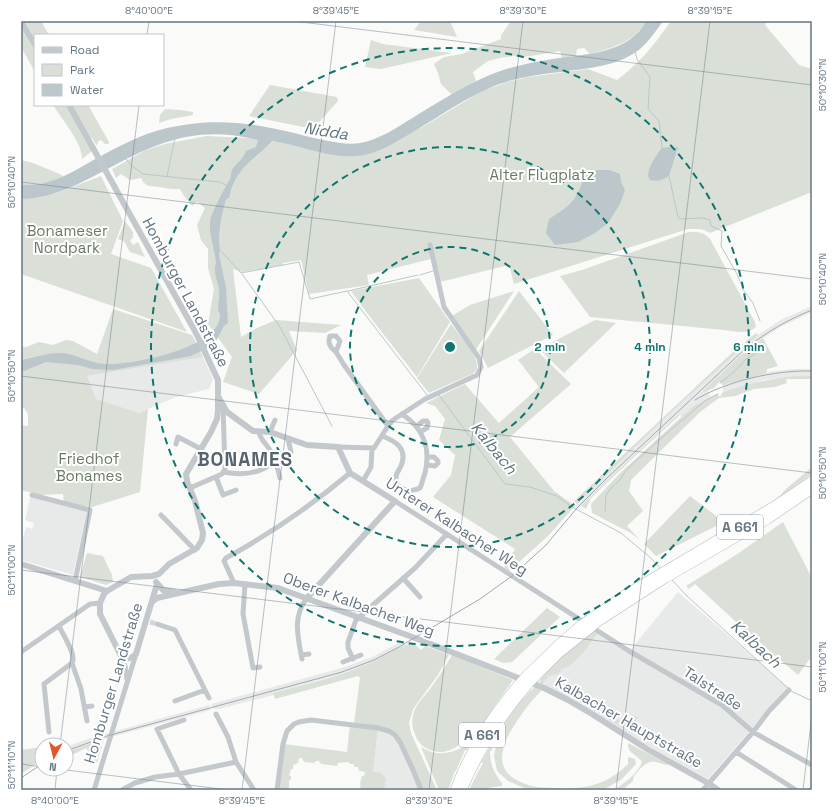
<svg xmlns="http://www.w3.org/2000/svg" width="833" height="811" viewBox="0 0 833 811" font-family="'Space Grotesk',sans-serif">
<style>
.built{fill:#e8e9e9}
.green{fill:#dadfd7}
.water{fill:#bbc7cb}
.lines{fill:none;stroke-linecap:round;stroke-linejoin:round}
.stream{stroke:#bbc7cb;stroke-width:1}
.minor-tunnel{stroke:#d5d9db;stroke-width:5;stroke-dasharray:5 2.5;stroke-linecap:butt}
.motorway-casing{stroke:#b4b9bd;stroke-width:10}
.minor{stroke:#c3c8cc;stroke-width:5}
.tertiary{stroke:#c3c8cc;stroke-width:6}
.motorway{stroke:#fff;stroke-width:9}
.tram{stroke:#a2aab0;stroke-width:1}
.motorway-bridge-casing{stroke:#b4b9bd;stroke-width:10;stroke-linecap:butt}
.motorway-bridge{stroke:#fff;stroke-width:9}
.ticks{fill:none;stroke:#657683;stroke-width:1;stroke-opacity:0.45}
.ring{fill:none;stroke:#0f766e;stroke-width:2;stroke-dasharray:7 5}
.labels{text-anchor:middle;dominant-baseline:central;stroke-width:4;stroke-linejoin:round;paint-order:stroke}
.shield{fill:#fff;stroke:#939fa8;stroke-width:1}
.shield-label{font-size:14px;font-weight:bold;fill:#657683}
.park-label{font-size:15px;fill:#687a64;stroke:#fff}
.street-label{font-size:15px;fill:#657683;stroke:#fff}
.water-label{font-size:16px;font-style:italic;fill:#60757c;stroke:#fff}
.district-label{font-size:19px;font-weight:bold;letter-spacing:1px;fill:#57646e;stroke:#fff}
.centre{fill:#0f766e;stroke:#fff;stroke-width:2}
.ring-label{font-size:12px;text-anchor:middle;font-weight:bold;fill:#0f766e;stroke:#fff;stroke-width:4;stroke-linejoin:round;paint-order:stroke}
.neatline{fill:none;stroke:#657683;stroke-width:1.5}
.ticks-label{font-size:10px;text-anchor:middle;fill:#657683}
</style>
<rect width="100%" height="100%" fill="#fafaf8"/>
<path class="built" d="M812,306v6l-30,14 -26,17 -37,33 -15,16 4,-2 2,7 -15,8 -13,12 -3,-3 -9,8 -54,50 -38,37 -4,-2 90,-88 86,-79 32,-21z
M203,357l10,22 -4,10 -33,8 -37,16 -44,-14 -8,-23z
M792,369h20v7h-19l-29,4 -41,12v-7l44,-13z
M30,497l57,14 -14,64 -52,-15v-15l5,-18 6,2 2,-6 -9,-3z
M678,592l110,95 -80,92 -167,-92 23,-32 34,-26 33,20z
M402,641l4,4 -45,22 -23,8 -65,18 1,2 -55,14h-6l-2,-5 134,-37 29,-11z
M209,705l2,5 -118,32 -27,10v-5l24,-9z
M378,728l17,7 26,55h-37l2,-11 -13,-7z"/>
<path class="green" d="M25,21h16l8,14h-14v4z
M421,21h29l7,16 -43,-7z
M511,21h135c-11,21 -34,27 -56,33l-6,-6 -7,1 -1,7 -14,2 -2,-7 -23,4 -14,2 -9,-1 -15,2 -11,3 -15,11 3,9 -24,14 -11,-11 -3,-11 -4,-9 10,-7 18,-3 39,-15v-4z
M671,21h96l-2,4 34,40 13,4v123l-102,41c-7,-5 -14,-4 -22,-4l-174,55 -5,-19 -69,17 -5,-24 -68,17 2,10 -60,9 -8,-34 -18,3v2l-41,7 -9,-3 8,68 16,-9 19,-8 65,5 -16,8 -36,-2 8,19 -38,44 -36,-12 9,-25 -24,-33 6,-35 -6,-21v-19l-7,-9 -4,-15 8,-17 -8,-6 -5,4 -8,-10 -4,-7c-11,1 -21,-3 -32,-3l-5,-4 -2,-4 -11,2 -9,-6 -5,4 -4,-9 34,-19 19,-6 41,-8 42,2 37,5 56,13 41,-7 42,-23 58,-35 25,-9 21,-5 60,-8 29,11c23,-17 38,-36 54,-59z
M21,26l14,25v21l-14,-25z
M371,40l12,4 69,9 -71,16 -16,-2z
M270,85l67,12 1,4 -25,28 -64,-13z
M53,105h13l26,46 -10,8c1,-15 -21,-41 -29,-54z
M72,105h16l21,37 -1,2h-3l-4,-4 -3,1 -1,5 -5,-8h-1z
M165,109l15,1 13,2v3l-22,4 -12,4 1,-8z
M21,160l12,3 29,12 1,2 -16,6 -26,2z
M101,176l22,45 -12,33 40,14 36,64 -166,-58v-75l36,-6z
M125,221l8,11v6l-3,2 3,5 5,-3 7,15 -15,-5 -6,-11 -6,-2z
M689,232c10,0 15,0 21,7l45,83 1,5c-8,8 -22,4 -32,3l-134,-13 -30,-41 22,-6z
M419,278l31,44 -33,55 -47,-60 -19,-26z
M514,291l-39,60 -23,-35 18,-11z
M519,291l34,44 -65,33 -9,-17z
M113,309l79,26 11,22 -116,19 9,23 43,14 9,-4 -8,83 -51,16 -1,-2h-5l-19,-4 -1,-8 -23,1 -19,-5v-65l7,1v-12l-4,-6 -3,2v-63h5l13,-5 14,3 13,-5 7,1 24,13z
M595,320l21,3 -52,50 -25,-24z
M451,324c7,9 25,29 26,40 1,5 -2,8 -5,10l-43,19 -12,-15z
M756,333l2,2 -22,18 -72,66 -87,85 -3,-3 160,-150z
M763,338l15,28 -11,3v3l-3,2 -41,11 -4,-3 -5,6 -10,4 -1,-1 37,-35z
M535,349l36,35 -61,53 44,54 21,15 -27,30 -39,35 -5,-4 11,-18 -82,-52 18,-22 4,-20 -16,-15 6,-21 -10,-13 -9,-3 39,-19 45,52 -11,-13 40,-36 -21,-27z
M793,376h19v3h-26l1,4 -12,4 -21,2 -19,7 -16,2 -19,14 -69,68 -2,11 14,20 -16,15 12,13 -10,-7 -37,-19 -1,-9 28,-30 70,-64 6,-5 22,-11 3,3 3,-5c23,-8 46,-13 70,-16z
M679,414l1,1 -47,43 -42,40 -5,11 -5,-3 35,-34z
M812,467v7l-34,24 8,-9z
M690,496l34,26 -68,34 -12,-12z
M783,522l29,56v78l-14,19 -63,-54 -40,-37 -6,5 -3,-3 50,-31z
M87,553l16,3 9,19 1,7 -7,3 -26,-8z
M547,608l13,9 -48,45 -9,1 -9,-4z
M592,632h4l2,1c-9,11 -22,33 -36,36l-4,5 -9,2 -7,9 -3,-2c5,-14 40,-40 53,-51z
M413,643l8,7 4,-4 24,9 -11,20 -25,34 -4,14 2,10 26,57h-16l-26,-55 -17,-7 -5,44 8,1 5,6 -2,11h-23c-1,-3 -1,-9 1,-14h2l1,-4 -6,-1 -1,-4h-4v-3h-4l-2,-2 -10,1 -1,3 -16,-2 -2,-3h-4v2l-11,-1 -2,-4h-3l-1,5 -5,2v4h-2l-2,7h2v3l-2,2v9h-12l6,-46 64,8 3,-28h4l6,-46 -2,-2 -83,23 -2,-6c30,-8 61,-15 90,-27 15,-6 35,-20 50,-23z
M452,655l61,25 -25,36 -14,23c-9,-1 -19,13 -34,13 -8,0 -19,-5 -23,-13 -4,-8 -6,-15 -4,-24 2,-10 11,-18 17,-26 8,-11 15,-22 22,-34z
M535,687l7,3c-13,13 -20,23 -30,39 -16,27 -15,48 20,57 6,2 14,1 21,2 30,2 53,-2 75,-24v-7l7,2 1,5 -14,15 -19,11h-74l-21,-9 -11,-10 -3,-15 3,-14 -4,-3c11,-15 27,-41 42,-52z
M585,700l40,24 9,-9 4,3 -12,12 -43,-27z
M104,739l-7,24 -11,-15 -20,10v-6l27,-10z
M628,743l42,22c-16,-1 -16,-10 -31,5 -3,4 -6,5 -6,11l-11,9h-9c10,-5 25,-17 29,-28 -5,-8 -15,-8 -14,-19z
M491,745l1,6h-2c0,13 4,23 12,32v3c-11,1 -22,4 -33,4l13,-26 -6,11h1l6,-12 -2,-1z
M464,746h4l-1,4h-2l-9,21h-1l-7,19h-9l-18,-43c15,9 28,8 43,-1z
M42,747v13l-21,14v-24z"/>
<path class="water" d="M646,21h17c-7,10 -14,20 -23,28 -23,18 -52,19 -80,23 -26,3 -55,7 -79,20 -25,12 -49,29 -73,43 -14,8 -28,17 -44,20 -31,6 -62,-10 -92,-14 -19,20 -37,27 -43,57l-3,1c-4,14 -7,28 -7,43 0,5 2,8 0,12l7,34 2,35 -4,3 -8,15 -6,6 -19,9 -78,14 -21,-1 -14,-4 -32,-3 -22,9h-3v-11c13,-2 25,-7 39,-7 15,0 28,10 44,11 25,2 116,-16 116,-48 0,-2 -1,-4 -2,-6 0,-6 2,-14 1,-21 -1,-6 -4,-12 -4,-18 -1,-3 1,-6 1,-9 -1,-14 -9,-30 -5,-45 5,-13 12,-26 19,-38 1,-3 1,-6 2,-9 4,-7 12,-11 14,-19l10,-4 2,-7c-56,-14 -94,-1 -143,25 -31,16 -58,33 -94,34v-14c9,-1 18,0 27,-3 15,-4 28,-12 42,-20 24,-13 50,-28 77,-34 41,-9 73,-7 114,2 19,4 61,17 79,13 19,-3 38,-16 54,-26 30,-18 63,-40 96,-49 14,-4 29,-7 43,-9 32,-5 76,-5 93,-38z
M670,147l4,1 4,-1 -9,29c-7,4 -11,6 -19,4l-2,-4c1,-11 7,-19 14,-28z
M598,170h11l11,4 1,8 4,8 -5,14 -12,19 -13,10 -17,9 -23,3 -9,-12 3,-14c9,-6 22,-13 27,-23 5,-7 6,-16 10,-24z"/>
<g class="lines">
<path class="stream" d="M635,51l2,8 13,18 -2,32 11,12 3,27
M126,159l6,7 11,8 76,8 7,3
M167,176l8,-38
M669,176l9,41 2,2 23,-1 7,2 1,6 11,5 -1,15 16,28 7,17 9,12 7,18
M221,251l20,22 58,-11 11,37 37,-8 80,104
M242,274l38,53 52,99
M420,275l13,-4
M348,291l70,-16
M720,383l15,-12 11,-12 9,-5 3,-5 1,-4
M430,399l9,-4 66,89 25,3 27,9 15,11 49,26 31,26 8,9
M605,511l1,-16 5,-7 9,-8 6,-10 41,-37 39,-33 12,-6
M671,579l17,18 101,92
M791,691l21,10"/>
<path class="minor-tunnel" d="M150,622l7,2"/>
<g class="motorway-casing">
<path id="motorway" d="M590,619l34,-24 152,-90 36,-24
M596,623l68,-44 104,-60 44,-30
M527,675l31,-30 23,-20
M534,678l24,-24 30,-24
M455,790c14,-38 36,-74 63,-105
M462,790c16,-38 37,-71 63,-102"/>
</g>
<path class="minor" d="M336,352c-5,-4 -9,-8 -6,-16h6l4,5 -4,11 8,13 44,61
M417,426l6,-5h4l1,2 -1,5 -7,4
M259,432c1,8 9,13 12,20 5,8 7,17 9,26
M270,432l5,-12
M382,436c14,5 26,13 19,30 -2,4 -5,7 -5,12 -1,12 15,15 24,10 2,-4 3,-10 5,-15 6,-25 -1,-44 -23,-59
M176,444l2,-7 23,12
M338,447l36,1 14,-22 5,-6 32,-21 52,-24 4,-8 -2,-9 -35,-51 -14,-62
M427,465l8,1 3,-3v-2l-4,-4h-7
M224,472c30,6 43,-4 67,-20l-3,-13
M216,477l7,18 13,-5
M363,481l8,-14 1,-19
M190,488l32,-14 3,-5 -2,-62
M32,495l58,15 -15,71
M395,501l108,69 126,81 93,54 31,27 59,33
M161,515l34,35
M403,578l17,19
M234,583l-10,-22 2,-3c44,-24 86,-53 124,-85
M245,584l-2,30 10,54 7,-1
M157,624l18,6 34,68
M59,626c4,9 18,29 13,37l9,26 6,32
M21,652l69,-48 10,-1
M302,655l7,-1
M121,656l4,10 2,13
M302,659c-4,-22 -10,-42 5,-61
M353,659l-5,-11v-6l8,-22 59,-52 32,-34
M343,662l18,-7
M175,701l30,-11
M85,707l7,-1
M216,714l12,23 8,25 18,28
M184,720l-27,9 22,45 12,16
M49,732l-5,-48 28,-21
M736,752l60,38
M94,790l42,-136
M122,790l13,-7 20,-6 24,-3 57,-12
M277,790l6,-46 4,-13 7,-7 5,-2 12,-2 67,8 11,3 6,4 5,7 13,28 8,20
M703,790l50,-58 16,-21 20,-21
M811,790l1,-1"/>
<path class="tertiary" d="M21,21l14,24
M69,105l127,228 22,47v30l-1,9 -6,13 -25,42 1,7 8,20 8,32 -1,7 -5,8 -28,16 -10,10 -7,2 -21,1 -24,14 -3,3 -4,9v11l21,42c5,4 10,3 15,-2l21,-70
M219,398l8,14 26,19 17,1 37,13 31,2 12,26 45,28 -88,97
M21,564l86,27
M156,582l7,8 12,2
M152,602l5,-4 4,-1 58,-13 15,-1 44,5 137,50 129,50 24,12 24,14 55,35 61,34 10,7"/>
<use href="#motorway" class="motorway"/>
<path class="tram" d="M695,400c32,-19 79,-30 117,-29
M66,751l41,-15 235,-64 32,-12 25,-13 81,-48 32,-23 34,-31 31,-37 30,-30 139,-130c21,-16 41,-28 66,-38
M21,778l21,-14"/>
<g class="motorway-bridge-casing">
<path id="motorway-bridge" d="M581,625l9,-6
M588,630l8,-7
M518,685l9,-10
M525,688l9,-10"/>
</g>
<use href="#motorway-bridge" class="motorway-bridge"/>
</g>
<path class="ticks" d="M293,21l519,64M147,35l2,-14M21,182l791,97M21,376l791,97M21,570l791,97M60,745l79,-640M21,764l21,3M58,769l171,21M55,790l2,-21M242,790l94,-769M429,790l94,-769M616,790l94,-769M803,790l9,-75"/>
<g class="ring">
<circle cx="450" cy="347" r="100"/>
<circle cx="450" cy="347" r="200"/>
<circle cx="450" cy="347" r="299"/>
</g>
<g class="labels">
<g class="shield">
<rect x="717" y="515" width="46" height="24" rx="3"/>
<rect x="459" y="723" width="46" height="24" rx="3"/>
</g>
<g class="shield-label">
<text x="740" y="527">A 661</text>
<text x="482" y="735">A 661</text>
</g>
<g class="park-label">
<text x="542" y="174">Alter Flugplatz</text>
<text x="67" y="230">Bonameser<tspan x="67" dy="17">Nordpark</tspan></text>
<text x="89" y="458">Friedhof<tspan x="89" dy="17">Bonames</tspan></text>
</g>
<g class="street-label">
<text transform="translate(186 292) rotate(62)">Homburger Landstraße</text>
<text transform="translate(457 526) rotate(33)">Unterer Kalbacher Weg</text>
<text transform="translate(359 604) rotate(20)">Oberer Kalbacher Weg</text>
<text transform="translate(113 683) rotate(-73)">Homburger Landstraße</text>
<text transform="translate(713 688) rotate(33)">Talstraße</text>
<text transform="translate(629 722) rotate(30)">Kalbacher Hauptstraße</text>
</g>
<g class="water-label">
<text transform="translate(326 131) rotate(9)">Nidda</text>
<text transform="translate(494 448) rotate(51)">Kalbach</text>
<text transform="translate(756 644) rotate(43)">Kalbach</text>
</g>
<g class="district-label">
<text x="245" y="459">BONAMES</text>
</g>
</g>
<circle cx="450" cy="347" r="6" class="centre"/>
<g class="ring-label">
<text x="550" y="351">2 min</text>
<text x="650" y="351">4 min</text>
<text x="749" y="351">6 min</text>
</g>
<rect width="833" height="811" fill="none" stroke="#ffffff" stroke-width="44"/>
<rect x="34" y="34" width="130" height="72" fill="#ffffff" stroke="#c1c8cd"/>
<rect x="42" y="47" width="20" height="6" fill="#c3c8cc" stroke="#c1c8cd"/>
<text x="70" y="54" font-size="12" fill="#657683">Road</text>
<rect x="42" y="64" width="20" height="12" fill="#dadfd7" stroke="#c1c8cd"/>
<text x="70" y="74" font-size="12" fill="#657683">Park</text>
<rect x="42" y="84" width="20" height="12" fill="#bbc7cb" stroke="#c1c8cd"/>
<text x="70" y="94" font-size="12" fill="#657683">Water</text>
<g transform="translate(54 757) rotate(187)"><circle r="19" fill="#ffffff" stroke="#c1c8cd"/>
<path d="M0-3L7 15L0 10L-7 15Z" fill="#e4572e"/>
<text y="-6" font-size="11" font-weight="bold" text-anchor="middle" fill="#657683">N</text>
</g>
<rect x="22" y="22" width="789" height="767" class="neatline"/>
<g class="ticks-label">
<text x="149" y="14">8°40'00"E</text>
<text x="336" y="14">8°39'45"E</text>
<text x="523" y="14">8°39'30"E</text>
<text x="710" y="14">8°39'15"E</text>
<text transform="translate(822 85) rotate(-90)" y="4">50°10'30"N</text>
<text transform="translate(11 182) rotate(-90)" y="4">50°10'40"N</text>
<text transform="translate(822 279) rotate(-90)" y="4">50°10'40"N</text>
<text transform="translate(11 376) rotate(-90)" y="4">50°10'50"N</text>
<text transform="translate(822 473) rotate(-90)" y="4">50°10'50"N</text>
<text transform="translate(11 570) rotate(-90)" y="4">50°11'00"N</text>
<text transform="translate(822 667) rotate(-90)" y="4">50°11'00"N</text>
<text transform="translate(11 765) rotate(-90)" y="4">50°11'10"N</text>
<text x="55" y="804">8°40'00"E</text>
<text x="242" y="804">8°39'45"E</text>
<text x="429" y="804">8°39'30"E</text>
<text x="616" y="804">8°39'15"E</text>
</g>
</svg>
